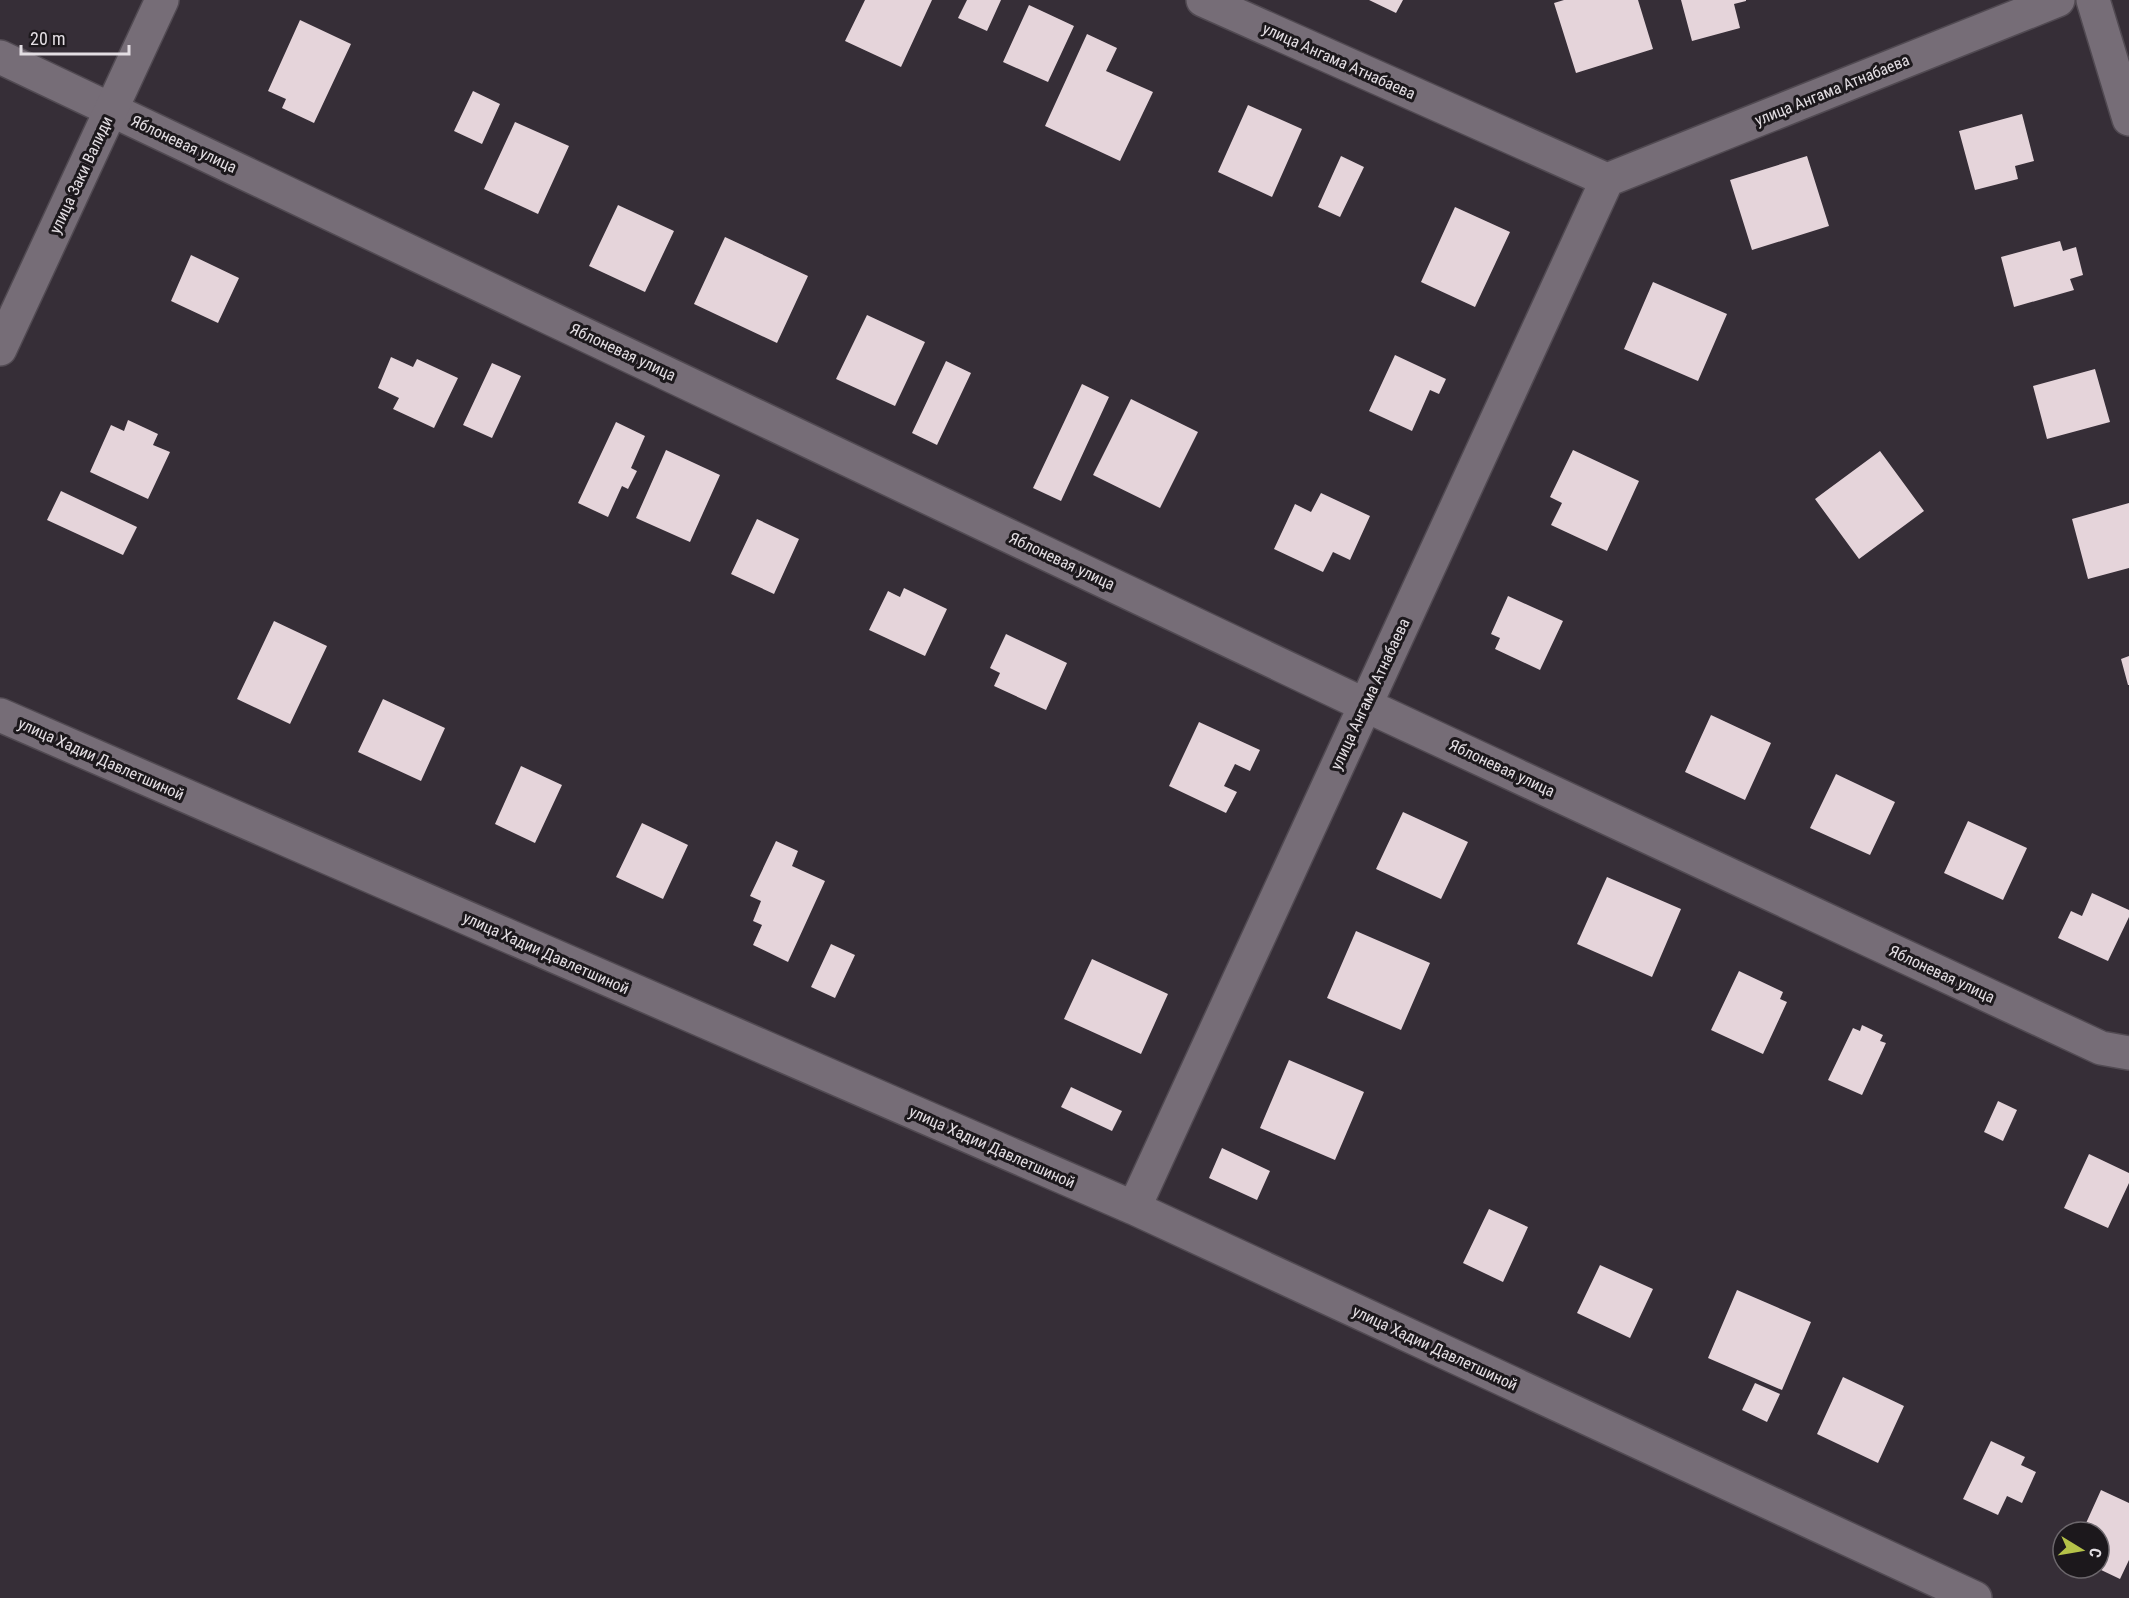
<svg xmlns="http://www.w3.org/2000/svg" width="2129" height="1598" viewBox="0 0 2129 1598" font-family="'Roboto Condensed',sans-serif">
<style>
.building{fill:#e5d4da}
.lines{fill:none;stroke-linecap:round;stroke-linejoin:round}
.minor-casing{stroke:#514a52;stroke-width:36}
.tertiary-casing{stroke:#514a52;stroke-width:36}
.minor{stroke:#766d77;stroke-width:33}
.tertiary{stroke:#766d77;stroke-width:33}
.labels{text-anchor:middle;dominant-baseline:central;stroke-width:6;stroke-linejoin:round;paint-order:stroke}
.street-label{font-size:16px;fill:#e3dee3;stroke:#1c181c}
</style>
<rect width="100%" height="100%" fill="#362e37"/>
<path class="building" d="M865,0h67l-31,67 -56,-26z
M967,0h34l-14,31 -29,-13z
M1369,0h34l-7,13z
M1564,0h74l15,49 -77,24 -22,-70z
M1681,0h65v1l-12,3 6,24 -48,13z
M1029,5l45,21 -26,56 -45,-20z
M300,20l51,24 -37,79 -32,-15 4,-9 -18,-8z
M1087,34l30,14 -11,23 47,21 -33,69 -75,-35z
M473,91l27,13 -18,40 -28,-13z
M1248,105l54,24 -30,68 -54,-25z
M2022,114l12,47 -19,5 3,13 -43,11 -16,-59z
M515,122l54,24 -31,68 -54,-25z
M1341,156l23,11 -24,50 -22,-10z
M1807,156l22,70 -77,24 -22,-70z
M618,205l56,26 -29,61 -56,-26z
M1455,207l55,25 -35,75 -54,-25z
M725,237l83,39 -31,67 -83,-39z
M2060,241l3,10 13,-4 7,28 -13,4 4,11 -60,17 -13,-50z
M191,255l48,23 -21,45 -47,-22z
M1653,282l74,32 -29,67 -74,-32z
M867,315l58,27 -30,64 -59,-27z
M1395,355l51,24 -7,15 -9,-4 -18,41 -43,-20z
M391,357l22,10 4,-8 41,19 -24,50 -41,-19 6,-11 -21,-10z
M946,361l25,12 -34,72 -25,-12z
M492,363l29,13 -29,62 -29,-13z
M2095,369l15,53 -63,17 -14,-53z
M1082,384l27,13 -48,104 -28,-13z
M1131,399l67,33 -38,76 -67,-33z
M128,420l30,14 -5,11 17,7 -22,47 -58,-27 21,-47 13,6z
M616,422l29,14 -14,32 6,3 -9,18 -6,-3 -14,31 -30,-14z
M666,450l54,25 -30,67 -54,-24z
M1573,450l66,31 -32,70 -56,-26 11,-22 -12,-6z
M1880,451l44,60 -65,48 -44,-60z
M61,491l76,36 -14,28 -76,-35z
M1321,493l49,23 -20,44 -17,-8 -10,20 -49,-23 21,-45 16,8z
M2129,503v65l-41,11 -16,-60z
M757,519l42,20 -25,55 -43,-20z
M904,588l43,21 -22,47 -56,-26 19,-39 12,6z
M1508,596l55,25 -23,49 -45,-21 5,-11 -9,-4z
M274,621l53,25 -37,78 -53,-25z
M1006,634l61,29 -21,47 -52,-24 6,-13 -10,-5z
M2129,656v29h-1l-7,-26z
M383,699l62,29 -24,53 -63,-29z
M1711,715l60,28 -26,57 -60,-28z
M1199,722l61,28 -10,21 -15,-7 -11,22 13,6 -11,21 -57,-27z
M521,766l41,19 -27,58 -40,-19z
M1836,774l59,28 -25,53 -60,-27z
M1403,812l65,30 -27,57 -65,-30z
M1968,821l59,27 -24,52 -59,-27z
M642,823l46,22 -25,54 -47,-22z
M776,841l22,10 -6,15 33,15 -37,81 -35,-17 9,-20 -9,-4 8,-20 -11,-5z
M1607,877l74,32 -29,68 -75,-33z
M2092,893l37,17v7l-21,44 -50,-23 13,-27 11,5z
M1356,931l74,32 -29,67 -74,-32z
M831,944l24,11 -20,43 -24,-11z
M1092,959l76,35 -27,60 -77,-35z
M1739,971l44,21 -3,7 7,3 -24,52 -52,-24z
M1862,1025l21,10 -3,6 6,2 -24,52 -34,-15 25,-52 7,3z
M1289,1060l75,32 -29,68 -75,-32z
M1071,1087l51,24 -10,20 -51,-24z
M1998,1101l19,9 -14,31 -19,-9z
M1222,1148l48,23 -13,29 -48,-22z
M2089,1154l40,19v10l-21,45 -44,-20z
M1489,1209l39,18 -25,55 -40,-19z
M1600,1265l53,24 -23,49 -53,-25z
M1737,1290l74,32 -29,68 -74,-32z
M1843,1377l61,29 -26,57 -61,-29z
M1755,1383l25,11 -13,28 -25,-12z
M1991,1441l34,16 -4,8 15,7 -14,31 -15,-7 -9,19 -35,-16z
M2101,1490l28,13v57l-9,19 -21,-10v-37h-17z"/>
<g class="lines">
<g class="minor-casing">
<path id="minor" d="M1203,0l404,180
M2093,0l36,119
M0,57l1365,648 736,343 28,5
M0,715l1134,493 841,390
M1134,1208l473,-1028 451,-180"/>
</g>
<g class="tertiary-casing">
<path id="tertiary" d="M0,349l162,-349"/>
</g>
<use href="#minor" class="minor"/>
<use href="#tertiary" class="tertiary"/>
</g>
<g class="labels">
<g class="street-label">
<text transform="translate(1339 61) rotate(24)">улица Ангама Атнабаева</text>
<text transform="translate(1832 90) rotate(-22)">улица Ангама Атнабаева</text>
<text transform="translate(184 144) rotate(25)">Яблоневая улица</text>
<text transform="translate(81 175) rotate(-65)">улица Заки Валиди</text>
<text transform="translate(623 352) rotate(25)">Яблоневая улица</text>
<text transform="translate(1062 561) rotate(25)">Яблоневая улица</text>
<text transform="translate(1370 694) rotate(-65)">улица Ангама Атнабаева</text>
<text transform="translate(101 759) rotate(24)">улица Хадии Давлетшиной</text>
<text transform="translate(1502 768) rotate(25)">Яблоневая улица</text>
<text transform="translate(546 953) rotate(24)">улица Хадии Давлетшиной</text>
<text transform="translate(1942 974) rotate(25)">Яблоневая улица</text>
<text transform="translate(992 1147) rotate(24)">улица Хадии Давлетшиной</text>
<text transform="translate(1435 1348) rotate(25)">улица Хадии Давлетшиной</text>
</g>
</g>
<g transform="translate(2081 1550) rotate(101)"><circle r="28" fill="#1c181c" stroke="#6c676c" stroke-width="1.5"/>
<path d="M0-4.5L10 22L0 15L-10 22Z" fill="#b5c249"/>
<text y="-9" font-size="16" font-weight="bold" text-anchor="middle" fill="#e3dee3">С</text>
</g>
<path d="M21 45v9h108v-9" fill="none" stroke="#e3dee3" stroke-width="3"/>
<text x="30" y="45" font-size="18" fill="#e3dee3" stroke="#1c181c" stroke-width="4.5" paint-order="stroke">20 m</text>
</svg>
